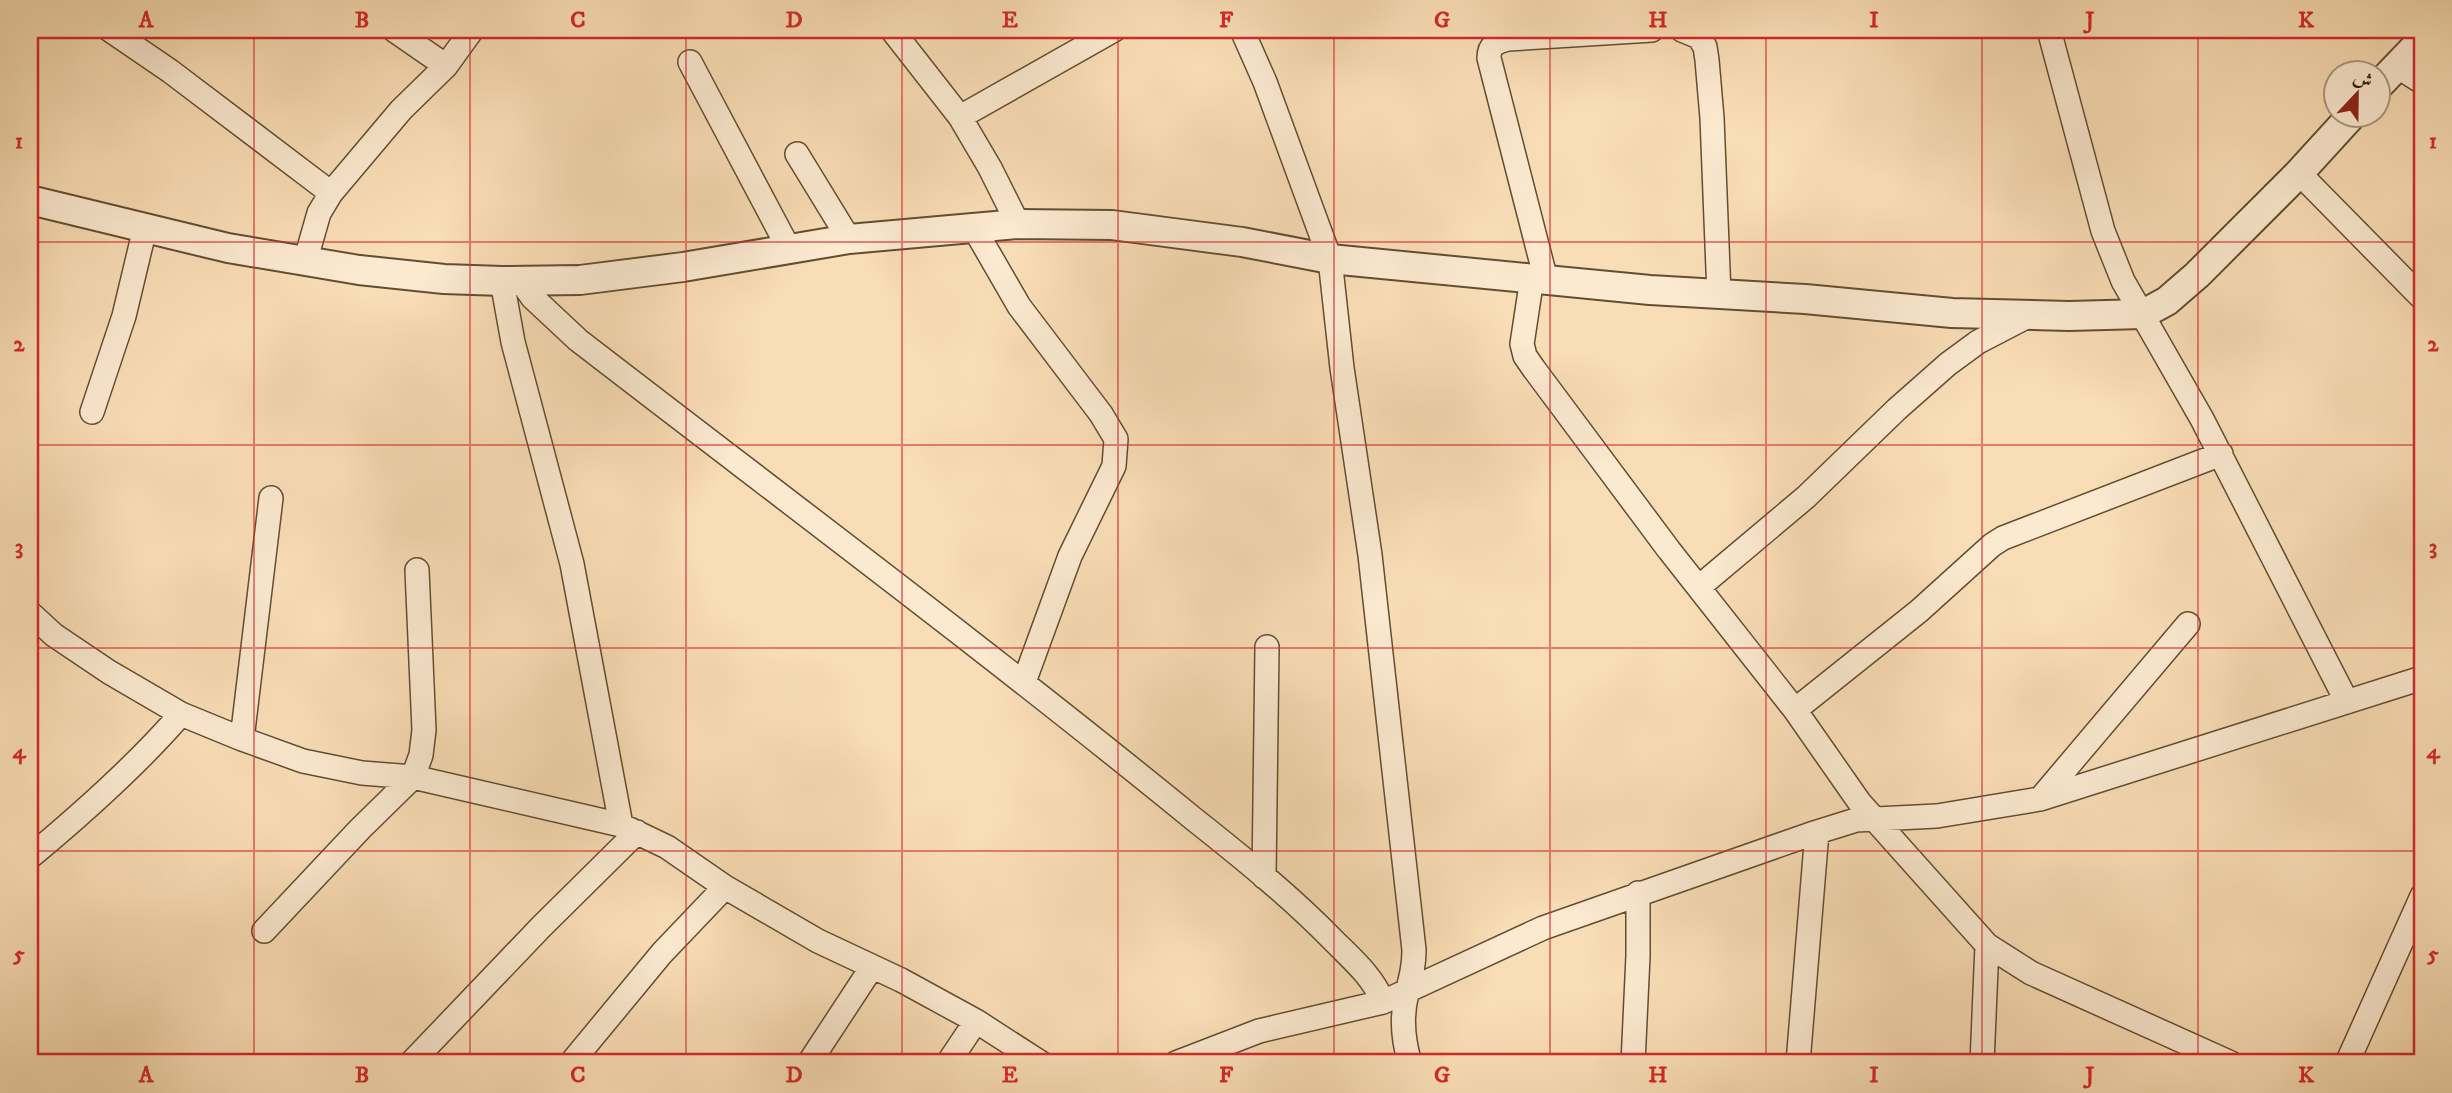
<svg xmlns="http://www.w3.org/2000/svg" width="2452" height="1093" viewBox="0 0 2452 1093" font-family="'IM FELL DW Pica',Amiri,serif">
<style>
.lines{fill:none;stroke-linecap:round;stroke-linejoin:round}
.minor-casing{stroke:#634e30;stroke-width:26}
.tertiary-casing{stroke:#634e30;stroke-width:32}
.minor{stroke:#fbe9d0;stroke-width:23}
.tertiary{stroke:#fbe9d0;stroke-width:28}
.grid{fill:none;stroke:#d62828;stroke-width:2;stroke-opacity:0.55}
.neatline{fill:none;stroke:#d62828;stroke-width:2.5}
.grid-label{font-size:23px;text-anchor:middle;font-weight:bold;fill:#d62828}
</style>
<rect width="100%" height="100%" fill="#f9ddb6"/>
<filter id="stains"><feTurbulence type="fractalNoise" baseFrequency=".00286" numOctaves="4"/><feColorMatrix values="0 0 0 0 .2 0 0 0 0 .09 0 0 0 0 .02 0 0 0 .5 -.17"/></filter>
<radialGradient id="worn" r=".72"><stop offset=".6" stop-color="#630" stop-opacity="0"/><stop offset="1" stop-color="#630" stop-opacity=".3"/></radialGradient>
<g class="lines">
<g class="minor-casing">
<path id="minor" d="M110,30l60,41 161,122 -12,20 -14,49
M394,30l52,36
M892,30l68,87 30,51 28,56
M1242,30l23,52 65,177 12,109 28,187 44,395c0,16 -3,27 -7,43 -6,23 -4,47 3,70
M1682,30l17,7 6,10 2,13 5,58 7,177
M2049,30l54,201 20,50 79,138 145,283
M690,62l99,187
M2397,66l25,16
M960,117l154,-87
M797,154l52,85
M2299,173l123,125
M331,193l70,-83 45,-44 26,-36
M974,228l45,78 82,108 15,25 -2,27 -44,90 -46,126
M1532,278l-10,66 3,12 9,13 135,181 126,160 65,93 127,142 44,28 200,90
M1546,280l-57,-222c0,-13 7,-16 19,-19l144,-9
M502,281l11,61 59,222 49,261
M521,281l11,16 46,43c206,159 415,315 617,480 48,38 96,77 139,121 19,19 39,36 49,61
M92,412l32,-96 21,-88
M1699,587l107,-90 91,-88 51,-45 30,-22 52,-27
M30,613l24,22 55,37 72,42 61,25 61,22 59,12 51,4 208,48 46,22 58,40 93,54 83,39 75,41 65,42
M1795,710l124,-99 73,-66 11,-7 218,-84
M242,739l29,-241
M2040,799l148,-175
M30,857c53,-44 106,-91 151,-143
M1264,877l3,-230
M264,931l96,-102 53,-52 8,-22 3,-25 -7,-160
M411,1063l130,-136 96,-95
M571,1063l91,-110 63,-66
M809,1063l63,-96
M948,1063l28,-42
M1176,1063l83,-32 124,-29 160,-74 268,-94 45,-14 81,-4 103,-17 382,-121
M1633,1063l5,-107v-63
M1798,1063l19,-231
M1982,1063l5,-118
M2347,1063l75,-167"/>
</g>
<g class="tertiary-casing">
<path id="tertiary" d="M2378,86l44,-46
M30,200l198,48 131,22 85,9 58,2 78,-1 103,-13 166,-28 169,-15 94,1 130,17 88,17 320,31 155,9 147,14 117,3 74,-2 24,-13 30,-26 102,-102 52,-57"/>
</g>
<use href="#minor" class="minor"/>
<use href="#tertiary" class="tertiary"/>
</g>
<path class="grid" d="M254,30v1033M470,30v1033M686,30v1033M902,30v1033M1118,30v1033M1334,30v1033M1550,30v1033M1766,30v1033M1982,30v1033M2198,30v1033M30,242h2392M30,445h2392M30,648h2392M30,851h2392"/>
<rect width="2452" height="1093" fill="none" stroke="#f9ddb6" stroke-width="77"/>
<g transform="translate(2357 94) rotate(22)"><circle r="33" fill="#fbe9d0" stroke="#aa987e" stroke-width="2"/>
<path d="M0-5L12 26L0 18L-12 26Z" fill="#8f2418"/>
<text y="-10" font-size="19" font-weight="bold" text-anchor="middle" fill="#311e04">ش</text>
</g>
<rect x="38" y="38" width="2376" height="1016" class="neatline"/>
<g class="grid-label">
<text x="146" y="27">A</text>
<text x="362" y="27">B</text>
<text x="578" y="27">C</text>
<text x="794" y="27">D</text>
<text x="1010" y="27">E</text>
<text x="1226" y="27">F</text>
<text x="1442" y="27">G</text>
<text x="1658" y="27">H</text>
<text x="1874" y="27">I</text>
<text x="2090" y="27">J</text>
<text x="2306" y="27">K</text>
<text x="19" y="148">1</text>
<text x="2433" y="148">1</text>
<text x="19" y="351">2</text>
<text x="2433" y="351">2</text>
<text x="19" y="554">3</text>
<text x="2433" y="554">3</text>
<text x="19" y="758">4</text>
<text x="2433" y="758">4</text>
<text x="19" y="961">5</text>
<text x="2433" y="961">5</text>
<text x="146" y="1082">A</text>
<text x="362" y="1082">B</text>
<text x="578" y="1082">C</text>
<text x="794" y="1082">D</text>
<text x="1010" y="1082">E</text>
<text x="1226" y="1082">F</text>
<text x="1442" y="1082">G</text>
<text x="1658" y="1082">H</text>
<text x="1874" y="1082">I</text>
<text x="2090" y="1082">J</text>
<text x="2306" y="1082">K</text>
</g>
<rect width="100%" height="100%" filter="url(#stains)"/>
<rect width="100%" height="100%" fill="url(#worn)"/>
</svg>
